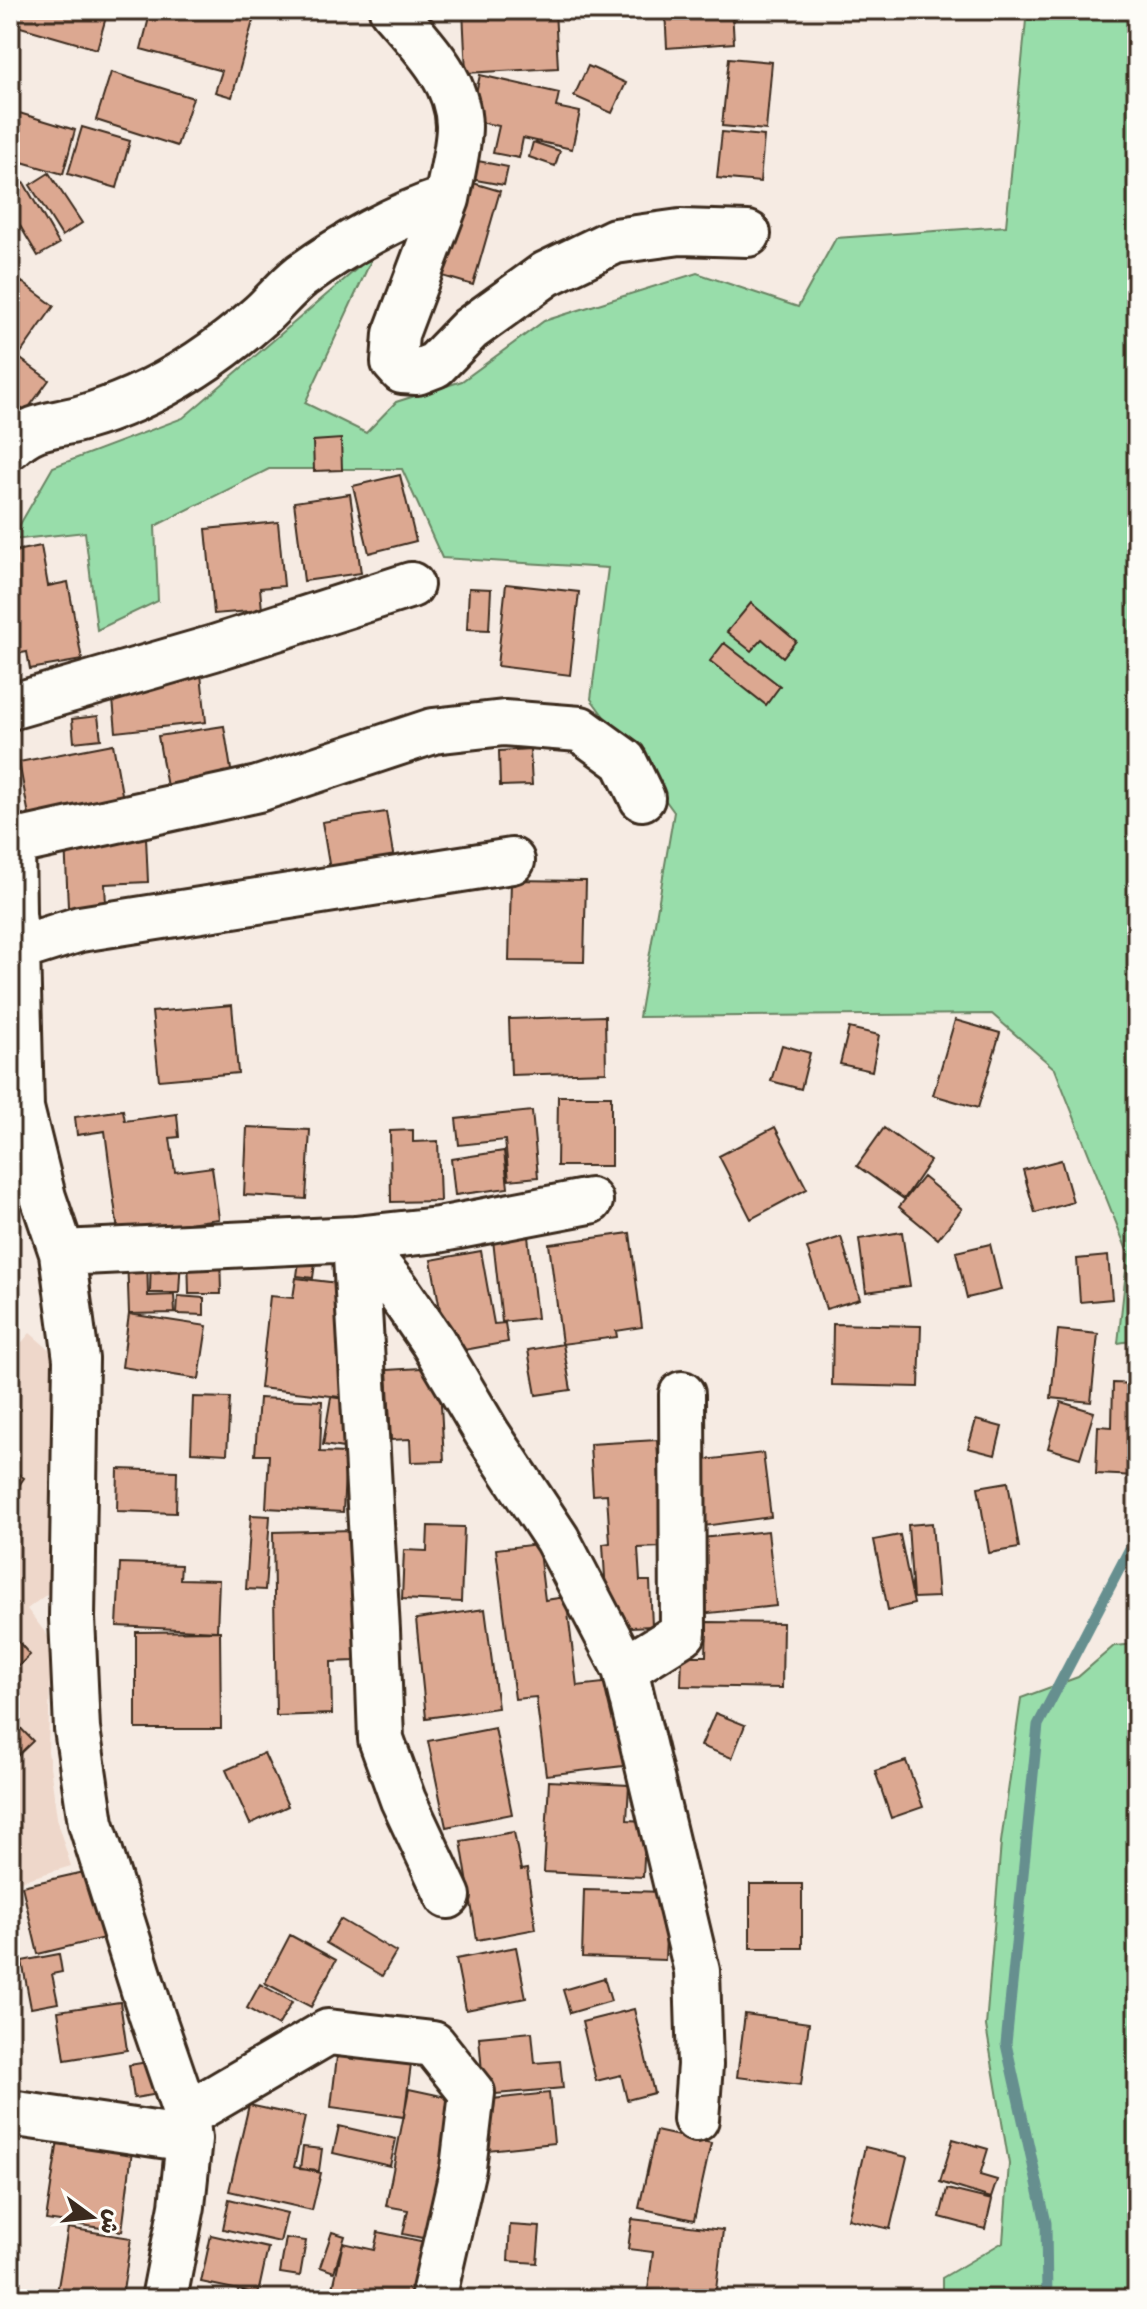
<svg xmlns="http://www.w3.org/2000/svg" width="1147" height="2309" viewBox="0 0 1147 2309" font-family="Dekko,'Playpen Sans Arabic',sans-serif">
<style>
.built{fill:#eed7ca}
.green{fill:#98ddaa;stroke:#6a8464;stroke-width:2}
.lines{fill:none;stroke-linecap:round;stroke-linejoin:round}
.stream{stroke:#668f8f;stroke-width:11}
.building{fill:#dca891;stroke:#3b2a1e;stroke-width:2}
.minor-casing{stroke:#3b2a1e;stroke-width:50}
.minor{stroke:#fdfcf7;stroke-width:44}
</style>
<rect width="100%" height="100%" fill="#f6ebe3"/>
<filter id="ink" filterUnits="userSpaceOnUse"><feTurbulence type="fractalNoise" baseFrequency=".0125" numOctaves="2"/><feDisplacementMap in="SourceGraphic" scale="16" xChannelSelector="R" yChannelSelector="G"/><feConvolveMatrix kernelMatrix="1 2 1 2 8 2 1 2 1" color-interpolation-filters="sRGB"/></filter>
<g filter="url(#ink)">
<path class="built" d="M30,1333l21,18 8,234 -32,24 24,31 -3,111 10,74 13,41 -61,18v-528z"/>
<path class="green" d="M1027,10h110v1330l-19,3 10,-90 -73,-184 -63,-55 -353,3 35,-205 -83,-113 17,-131 -166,-10 -40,-89h-133l-114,57 3,75 -61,29 -12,-98 -74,8 42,-73 130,-49 191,-164 -69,149 61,30 30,-31 66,-21 82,-60 153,-48 101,34 38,-69 170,-12z
M1137,1644v655h-195v-21l61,-36 6,-78 -23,-138 15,-184 20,-144 57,-21 36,-31z"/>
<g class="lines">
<path class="stream" d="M1047,2299l-1,-76 -40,-179 32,-319 99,-190"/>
</g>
<path class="building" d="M10,10h98l-11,39 -87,-25z
M151,10h105l-24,87 -17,-5 7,-21 -81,-22z
M463,10h92l3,58 -92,5z
M665,10h67l2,33 -67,5z
M729,58l43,4 -6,68 -44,-4z
M588,66l38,17 -14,30 -38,-17z
M111,72l82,26 -16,48 -81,-26z
M480,75l79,18 -3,14 24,5 -8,37 -49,-11 -4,20 -26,-5 6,-27 -29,-6z
M16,112l59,18 -12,44 -48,-14 6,-19 -11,-3v-4z
M82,127l48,14 -13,47 -49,-14z
M722,132l42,4 -4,46 -43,-4z
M533,142l27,9 -5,15 -26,-9z
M473,160l35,7 -4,18 -34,-6z
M49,173l33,50 -20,13 -32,-51z
M453,177l47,14 -27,94 -47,-14z
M24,183l35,61 -21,12 -28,-47v-17z
M22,282l32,24 -36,51 31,23 -39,53v-135z
M341,439l1,31 -28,1 -1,-30z
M400,475l16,66 -47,12 -16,-67z
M350,494l11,79 -57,8 -10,-79z
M278,522l6,64 -24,2 2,22 -48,4 -8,-85z
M41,546l7,40 20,-4 14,78 -52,9 -3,-17 -17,3v-103z
M506,584l73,8 -9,83 -73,-9z
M469,588l22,1 -2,41 -22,-1z
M751,603l45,38 -13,16 -21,-18 -11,12 -24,-19z
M724,643l56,43 -14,19 -56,-44z
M200,664l6,58 -90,10 -3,-33z
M98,716l3,23 -27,3 -2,-23z
M224,726l8,50 -65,11 -9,-51z
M113,744l11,61 -94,16 -11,-59z
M530,749l2,36 -32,1 -1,-35z
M386,812l8,48 -64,10 -8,-48z
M146,837l2,45 -43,2 1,21 -38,2 -3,-67z
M511,880l75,1 -2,81 -75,-1z
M232,1005l6,68 -79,7 -7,-68z
M605,1016l1,56 -95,3 -2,-56z
M955,1020l45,13 -22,75 -45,-13z
M849,1028l30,7 -7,36 -32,-7z
M782,1045l28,8 -9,36 -30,-8z
M558,1096h53v70h-54z
M123,1110l2,11 52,-7 2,23 -9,1 5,34 37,-5 7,52 -101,13 -13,-101 -28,4 -2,-18z
M532,1111l6,66 -29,3 -4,-40 -46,5 -3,-26z
M247,1127l63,3 -4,69 -62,-4z
M775,1127l32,62 -56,30 -32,-63z
M884,1128l46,33 -26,38 -47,-33z
M413,1130v12l25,-1 2,60 -49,1 -1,-71z
M504,1151l4,37 -53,7 -4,-36z
M1061,1160l12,42 -38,11 -12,-43z
M923,1177l39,32 -24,30 -39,-32z
M902,1232l8,54 -44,6 -7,-53z
M630,1233l12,94 -26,4 1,6 -55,7 -13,-100z
M528,1236l9,82 -35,4 -9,-82z
M841,1237l19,62 -34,10 -19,-61z
M990,1244l11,46 -34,8 -11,-46z
M220,1250l1,44h-32l-1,-43z
M481,1251l13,73 11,-1 3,19 -60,11 -17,-93z
M300,1254l16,2 -3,22 -16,-2z
M147,1255l1,41 26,-1 1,18 -46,1 -2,-58z
M151,1256l30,1 -2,36h-29z
M1108,1256l4,43 -32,3 -3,-43z
M296,1278l50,6 3,37 -9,76 -80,-9 10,-92 23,2z
M178,1296l26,2v17l-27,-1z
M129,1314l78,12 -8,53 -77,-12z
M833,1324l88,2 -2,61 -87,-2z
M1058,1330l40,4 -7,68 -40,-4z
M563,1344l8,46 -35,5 -8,-45z
M439,1367l5,94 -33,1 -1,-23 -19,1 -4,-70z
M1113,1383l24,1v92l-41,-2 2,-48 14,1z
M193,1397l37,1 -3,56 -36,-2z
M331,1397l20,3 -7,48 -21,-3z
M259,1398l63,3 -2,51 26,1 -3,59 -77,-4 3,-53h-14z
M1061,1402l33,10 -14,46 -32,-10z
M976,1420l26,7 -7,28 -27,-7z
M657,1440l6,107 -25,1 2,33h10l2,45 -44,2 -5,-84 7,-1 -3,-49 -14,1 -3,-51z
M763,1453l8,64 -67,9 -9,-65z
M10,1468l14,10 -14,20z
M118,1469l59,2 -1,42 -59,-2z
M1008,1482l11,66 -30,5 -11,-66z
M251,1515l19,1 -5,74 -19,-1z
M932,1523l6,74 -25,1 -5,-73z
M428,1526l36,1 -3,75 -59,-3 2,-49 23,1z
M353,1530l2,131 -24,1 1,52 -56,2 -3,-184z
M768,1531l8,75 -76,8 -8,-75z
M900,1535l14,69 -26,6 -14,-70z
M538,1544l7,56 21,-3 11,89 35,-4 11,84 -77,9 -10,-78 -21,2 -19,-150z
M120,1563l61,2 -1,14 39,1 -2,51 -100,-5z
M485,1609l13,99 -72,10 -10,-99z
M707,1622l76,1 -1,65 -101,-2 1,-30h24z
M220,1631l1,98h-85v-97z
M10,1632l20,23 -20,19z
M715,1713l30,12 -13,33 -31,-12z
M10,1717l23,24 -23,22z
M495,1728l17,86 -66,13 -18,-86z
M264,1753l24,53 -38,18 -24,-54z
M906,1761l17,46 -32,11 -16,-47z
M549,1781l80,4 -2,35 19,1 -3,56 -99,-5z
M514,1832l7,38 6,-1 9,60 -59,11 -16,-99z
M93,1870l15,67 -70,17 -16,-68z
M750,1884h52v64h-52z
M584,1890l84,2 -3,68 -83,-3z
M340,1919l56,33 -14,24 -56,-33z
M290,1935l46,25 -25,47 -46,-24z
M516,1947l10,51 -60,12 -10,-51z
M59,1954l3,18 -10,2 6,29 -27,5 -9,-47z
M604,1978l7,23 -41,12 -7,-23z
M260,1984l32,18 -14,24 -31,-18z
M120,2002l7,48 -62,10 -7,-49z
M634,2009l20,84 -27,7 -6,-25 -25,6 -14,-59z
M745,2014l64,9 -8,62 -64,-8z
M532,2032l3,31 25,-2 3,27 -79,7 -5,-58z
M338,2048l74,9 -8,60 -73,-10z
M154,2061l5,33 -25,4 -5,-33z
M409,2089l56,12 -28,140 -34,-7 5,-24 -22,-4z
M549,2093l5,50 -76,8 -5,-50z
M249,2105l56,12 -11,50 27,6 -9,37 -83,-19z
M339,2126l57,13 -6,27 -57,-13z
M656,2131l55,12 -17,77 -55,-12z
M953,2139l35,10 -8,26 17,5 -6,18 -51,-16z
M58,2140l74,11 -10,80 -76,-11z
M303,2147l19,2 -3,22 -19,-2z
M865,2147l42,10 -17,72 -42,-10z
M947,2189l45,11 -7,29 -45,-12z
M229,2199l58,14 -7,29 -57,-13z
M632,2219l91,11 -8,68 -67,-8 5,-38 -25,-3z
M510,2225l30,2 -3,36 -29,-2z
M68,2228l63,10 -9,60 6,1h-72z
M332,2232l13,4 -11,36 -14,-5z
M378,2232l61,13 -12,54h-87l-9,-2 12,-54 31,7z
M211,2235l57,13 -10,46 -57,-12z
M286,2238l20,3 -6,35 -20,-3z"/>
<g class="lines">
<g class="minor-casing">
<path id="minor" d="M447,199l-51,135 -2,28 8,9 15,1 18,-7 35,-36 76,-55 69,-33 65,-9 68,2
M10,446c27,-24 41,-19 72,-28 18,-5 36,-12 52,-19 47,-21 89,-50 127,-84 14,-13 26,-28 40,-39 42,-31 96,-61 146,-77 4,-22 12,-51 12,-73 -1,-48 -38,-82 -67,-116
M10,707l204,-59 197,-63
M10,835l2,8 1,71 4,35 4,159 22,89 19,56 14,106 -4,259 5,111 14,94 60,190 35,102 3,24 -7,67 -18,93
M12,843l246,-54 175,-58 71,-8 76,6 44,32 18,37
M17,949l63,-20 432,-68
M62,1253l293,-14 83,-9 152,-29
M625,1669l58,-36 -1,-239
M448,1896l-45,-96 -22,-61 -4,-109 -22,-391 41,49 37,54 54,91 70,106 68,130 72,302 3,94 -4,54
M10,2113l179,26
M186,2115l142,-83 105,12 39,49 -9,75 -30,131"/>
</g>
<use href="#minor" class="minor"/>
</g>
</g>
<rect width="1147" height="2309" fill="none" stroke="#fdfcf7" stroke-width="40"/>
<rect x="20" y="20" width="1107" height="2269" fill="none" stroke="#3b2a1e" stroke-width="3" filter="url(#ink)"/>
<g transform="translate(92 2217) rotate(105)" stroke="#fdfcf7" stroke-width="6" paint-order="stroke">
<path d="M0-6L14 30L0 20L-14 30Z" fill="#3b2a1e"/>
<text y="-12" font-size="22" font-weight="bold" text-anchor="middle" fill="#3b2a1e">ش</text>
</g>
</svg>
